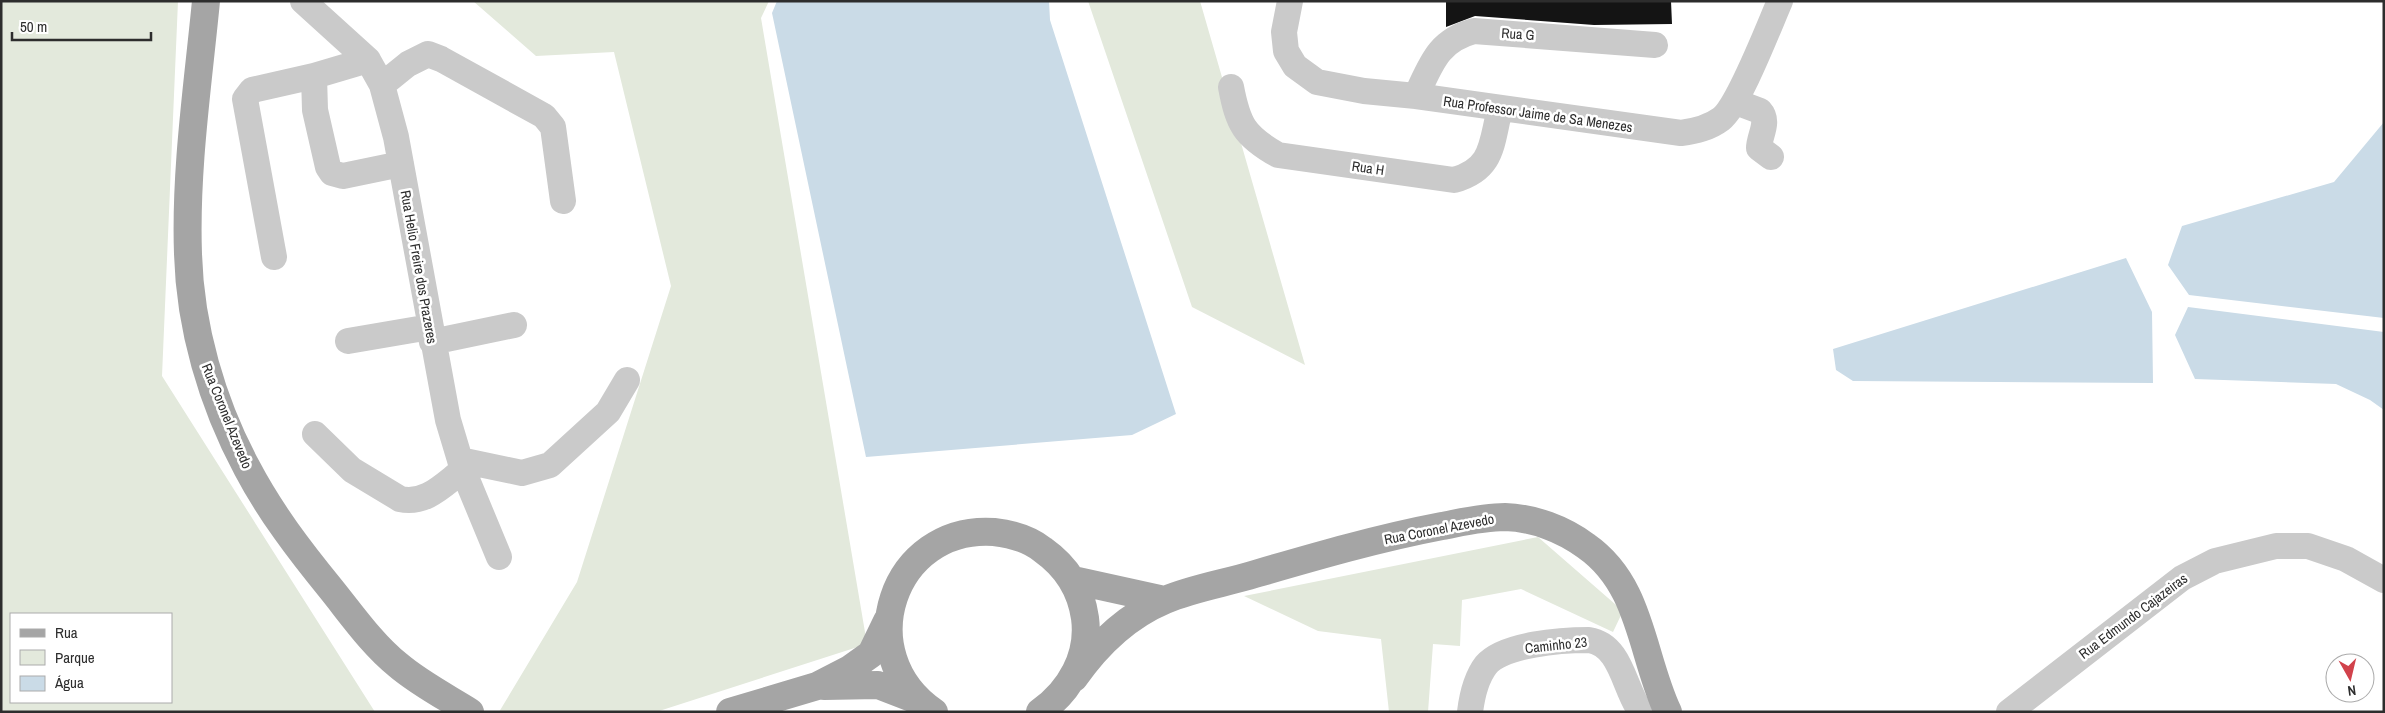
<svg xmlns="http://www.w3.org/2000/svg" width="2385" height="713" viewBox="0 0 2385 713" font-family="'Archivo Narrow',sans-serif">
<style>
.green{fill:#e3e9dc;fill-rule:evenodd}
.water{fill:#cadbe7}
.building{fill:#141414}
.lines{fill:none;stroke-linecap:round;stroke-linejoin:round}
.minor{stroke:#cacaca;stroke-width:26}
.major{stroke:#a5a5a5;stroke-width:28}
.labels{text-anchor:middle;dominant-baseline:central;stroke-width:5;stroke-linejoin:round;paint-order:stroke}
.street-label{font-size:14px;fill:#2d2d2d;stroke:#fff}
</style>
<rect width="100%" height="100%" fill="#fff"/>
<path class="green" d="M1,1h177l-16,375 213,336h-374zM11,614h160v88h-160z
M473,1h296l-8,17 106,626 -211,68h-157l78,-130 94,-296 -57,-234 -78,4z
M1088,1h112l105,364 -113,-58z
M1538,537l85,74 -10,21 -92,-43 -59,11 -2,46 -27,-2 -5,68h-39l-8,-73 -63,-8 -74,-35z"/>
<path class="water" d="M777,1h272l1,19 126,394 -44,21 -266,22 -94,-444z
M2384,122v196l-195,-23 -21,-30 14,-39 152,-44z
M2126,258l26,54 1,71 -300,-2 -17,-11 -3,-21z
M2188,307l196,25v78l-14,-10 -34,-16 -141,-5 -20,-44z"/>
<path class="building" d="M1446,1h225l1,23 -78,1 -119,-9 -29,11z"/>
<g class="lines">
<path class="minor" d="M303,1l65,59 14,25 14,52 52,283 15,50 36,87
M1290,1l-6,31 2,19 9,15 22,16 47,9 52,5 265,37c15,-2 28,-5 40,-14 18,-14 48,-93 59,-118
M368,60l-54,16 1,34 13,57 4,6 11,3 58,-12
M382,85l26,-21 20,-10 13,5 103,57 9,11 10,74
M1231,87c7,37 13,49 47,68l176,25c40,-11 37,-37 46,-71
M1416,96c15,-31 21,-55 58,-65l181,14
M1736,102l24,9c10,11 -1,25 -1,37l12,9
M274,257l-29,-158 7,-9 62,-14
M348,341l82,-14
M432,342l82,-17
M315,434l37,36 48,29c26,6 44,-15 63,-29
M460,460l62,13 28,-8 58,-53 19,-32
M1470,712c2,-16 6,-34 16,-47 18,-21 76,-25 103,-25 33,5 35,50 52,72
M2009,712l173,-134 33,-17 61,-15h32l38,13 38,21"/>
<path class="major" d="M206,1c-8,83 -21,169 -18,253 2,73 24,149 59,214 23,44 53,83 84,121 21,26 41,55 67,76 21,18 48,32 72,47
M1073,580l91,20
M1074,678c23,-33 53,-62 91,-78 28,-12 61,-17 90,-26 62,-18 124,-36 187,-48 21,-4 42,-9 63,-9 29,1 58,12 81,29 56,39 55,109 82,166
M824,686l54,-1 39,15
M730,712l87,-26 33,-17 21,-15 16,-33
M934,712c-85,-58 -42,-187 60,-180 18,2 35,7 49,18 24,17 38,40 42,68 5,38 -15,73 -45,94"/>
</g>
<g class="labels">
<g class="street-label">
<text transform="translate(1518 34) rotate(4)">Rua G</text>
<text transform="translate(1538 114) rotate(8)">Rua Professor Jaime de Sa Menezes</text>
<text transform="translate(1368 168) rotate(8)">Rua H</text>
<text transform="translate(419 267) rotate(80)">Rua Helio Freire dos Prazeres</text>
<text transform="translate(227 416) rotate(68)">Rua Coronel Azevedo</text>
<text transform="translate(1439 529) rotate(-11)">Rua Coronel Azevedo</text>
<text transform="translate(2133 616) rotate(-37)">Rua Edmundo Cajazeiras</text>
<text transform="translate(1556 645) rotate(-6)">Caminho 23</text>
</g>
</g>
<rect width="2385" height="713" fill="none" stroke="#2d2d2d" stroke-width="5"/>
<rect x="10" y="613" width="162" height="90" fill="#ffffff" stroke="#ababab"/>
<rect x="20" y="629" width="25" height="8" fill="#a5a5a5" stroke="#ababab"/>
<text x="55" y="638" font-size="15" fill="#2d2d2d">Rua</text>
<rect x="20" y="650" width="25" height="15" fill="#e3e9dc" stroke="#ababab"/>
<text x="55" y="663" font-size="15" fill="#2d2d2d">Parque</text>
<rect x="20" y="676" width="25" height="15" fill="#cadbe7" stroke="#ababab"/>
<text x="55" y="688" font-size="15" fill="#2d2d2d">Água</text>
<g transform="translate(2350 678) rotate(172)"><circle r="24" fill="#ffffff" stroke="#ababab"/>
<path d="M0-4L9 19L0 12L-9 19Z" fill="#d1424b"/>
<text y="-8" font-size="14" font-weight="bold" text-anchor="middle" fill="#2d2d2d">N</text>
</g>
<path d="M12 32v8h139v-8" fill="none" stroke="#2d2d2d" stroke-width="2.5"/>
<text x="20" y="32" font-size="15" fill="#2d2d2d" stroke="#ffffff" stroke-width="4" paint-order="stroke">50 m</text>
</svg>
